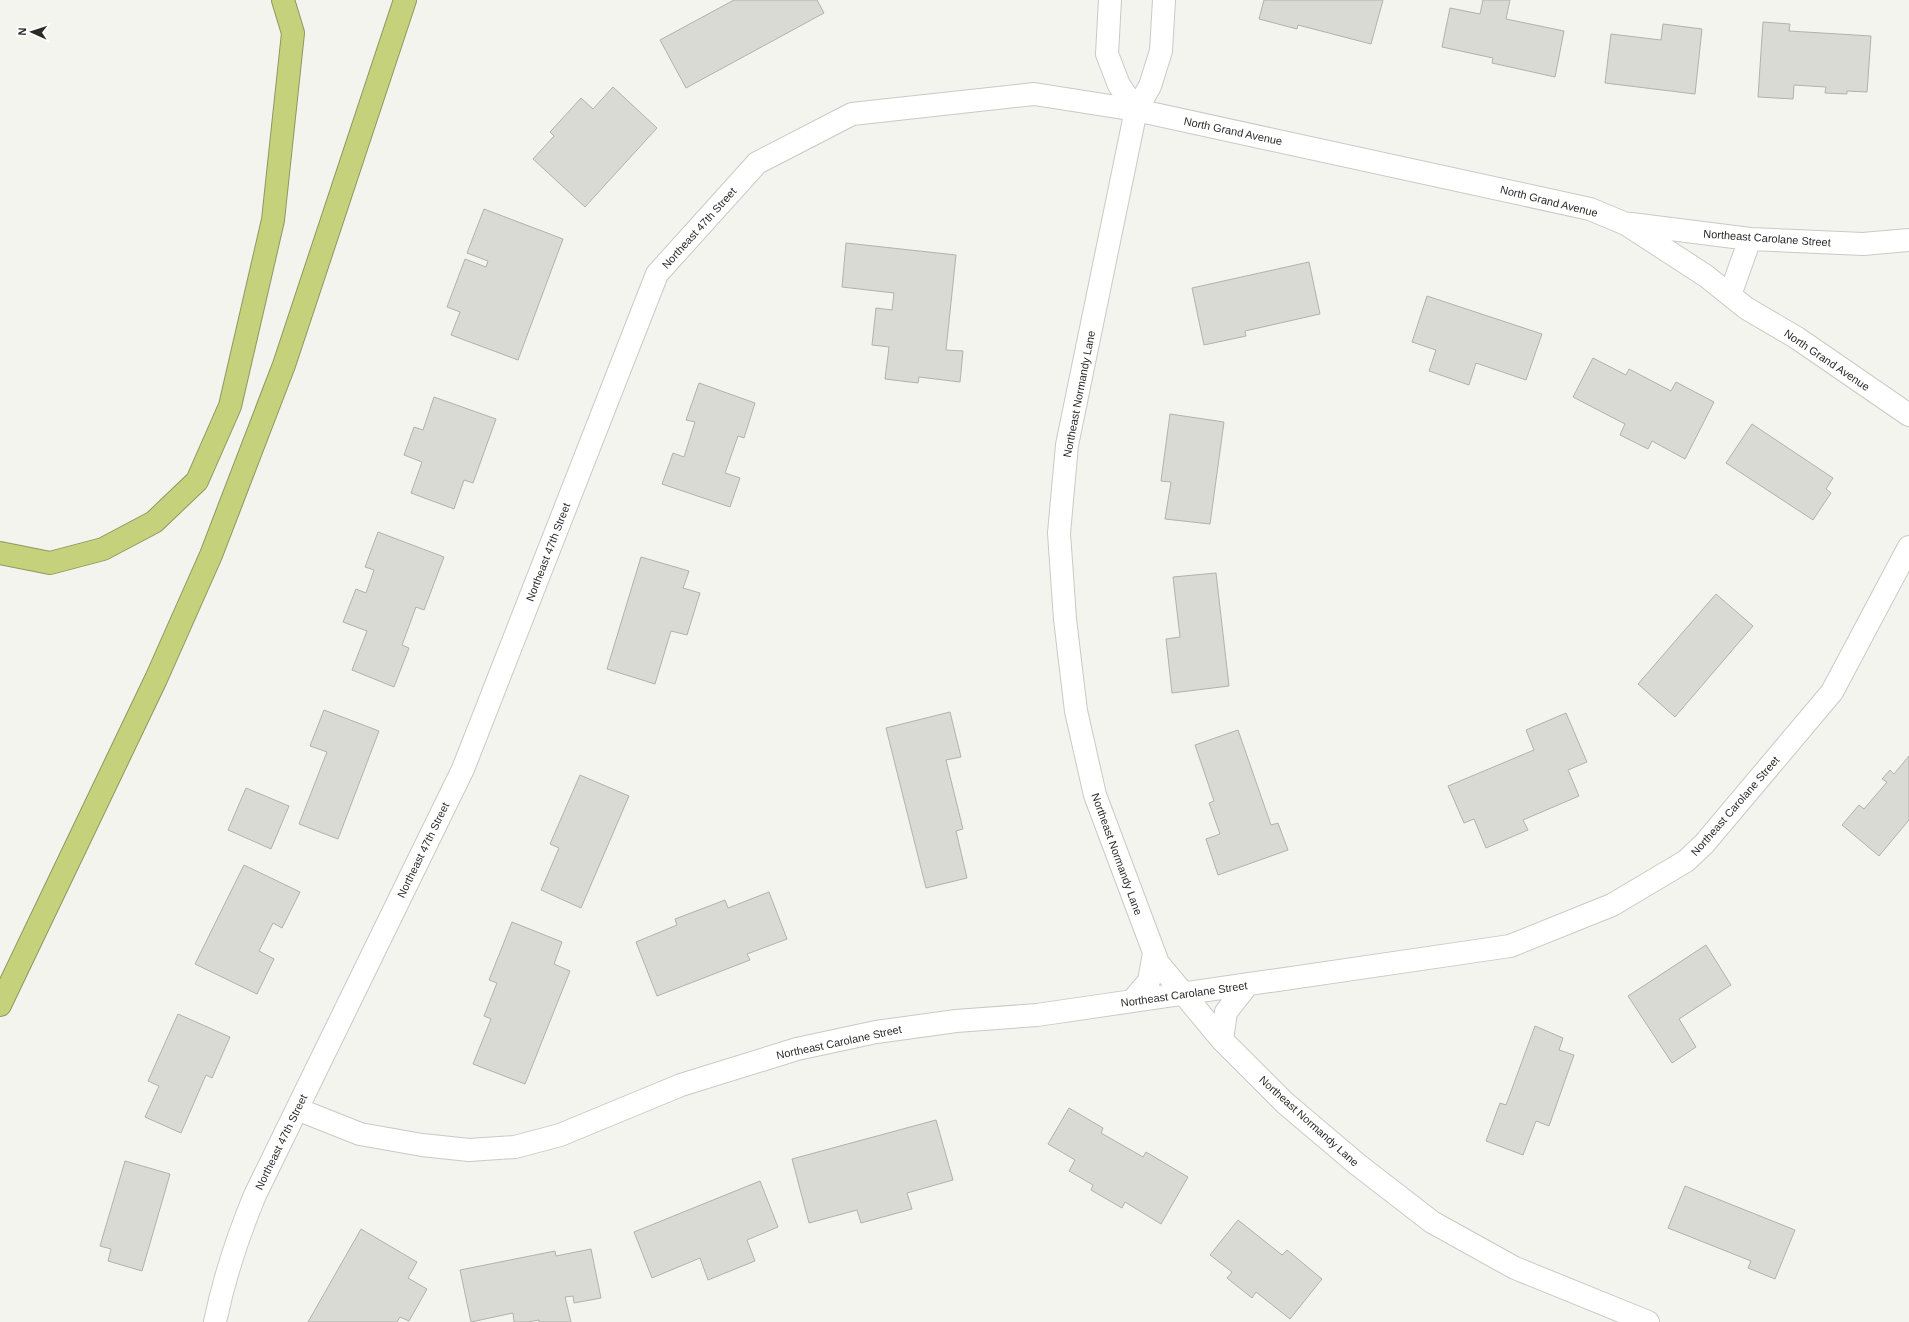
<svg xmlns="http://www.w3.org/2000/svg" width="1909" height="1322" viewBox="0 0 1909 1322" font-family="Arial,sans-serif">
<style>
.building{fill:#d9dad4;stroke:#b1b2ad}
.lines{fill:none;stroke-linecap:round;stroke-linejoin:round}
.minor-casing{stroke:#c9cac5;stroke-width:24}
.highway-casing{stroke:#8f975f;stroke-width:24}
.minor{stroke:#fff;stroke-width:22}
.highway{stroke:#c6d17c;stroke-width:22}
.labels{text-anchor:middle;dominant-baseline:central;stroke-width:3;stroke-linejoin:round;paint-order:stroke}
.street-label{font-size:11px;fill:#2a2a28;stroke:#fff}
</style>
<rect width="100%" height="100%" fill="#f3f4ee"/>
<path class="building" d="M734,0h83l7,13 -138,75 -26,-48z
M1264,0h119l-12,44 -73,-19 -1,4 -38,-10z
M1483,0h27l-4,19 58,12 -9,46 -63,-14 1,-5 -51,-11 8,-39 30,6z
M1763,22l27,2 -1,7 82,5 -4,56 -20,-1v3l-22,-1 1,-6 -32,-2 -1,14 -35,-2z
M1663,24l39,5 -7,65 -90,-11 6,-49 50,6z
M613,87l44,41 -72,79 -52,-48 21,-23 -4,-4 31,-34 12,11z
M484,209l79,30 -45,121 -67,-25 9,-23 -13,-5 18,-48 21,8 2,-6 -21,-8z
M846,243l110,12 -10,95 17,1 -3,31 -41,-5 -1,6 -33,-4 4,-32 -17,-2 4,-37 16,2 2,-17 -52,-6z
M1309,262l11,52 -75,17 1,5 -42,9 -12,-57z
M1427,296l115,38 -16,46 -50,-17 -7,22 -40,-14 7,-21 -24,-8z
M1593,358l33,17 3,-6 42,22 5,-9 38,20 -29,57 -33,-18 -4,8 -28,-14 5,-11 -52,-27z
M699,383l56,20 -11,35 -6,-2 -13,37 15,5 -10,29 -68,-23 11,-31 11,4 11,-35 -9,-2z
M434,397l62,22 -23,64 -9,-3 -10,29 -43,-16 11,-31 -18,-7 10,-28 9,3z
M1170,414l54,8 -14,102 -45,-5 6,-37 -10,-1z
M1752,424l81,54 -7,11 5,4 -18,27 -87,-57z
M378,532l66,25 -20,53 -8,-3 -14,38 7,3 -15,39 -42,-17 15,-39 -24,-9 13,-33 10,4 8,-23 -9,-3z
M641,557l48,14 -6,17 17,5 -13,42 -16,-4 -16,53 -48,-15z
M1216,573l13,113 -57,7 -6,-54 14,-2 -7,-60z
M1716,594l37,32 -78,91 -37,-33z
M324,710l55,21 -41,108 -39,-15 28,-72 -17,-6z
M950,712l11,45 -15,3 17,69 -7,2 11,47 -41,10 -40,-160z
M1566,713l21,49 -19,8 11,26 -56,24 5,10 -42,18 -12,-29 -10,4 -16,-37 86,-36 -8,-20z
M1238,730l33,95 7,-2 10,27 -70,25 -12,-36 14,-5 -11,-31 5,-2 -19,-56z
M1909,756v64l-30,36 -37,-31 17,-20 5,4 23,-27 -5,-3 8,-9 4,4z
M580,775l49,21 -48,112 -40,-18 18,-42 -9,-4z
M246,788l43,18 -18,43 -43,-19z
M244,865l56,27 -18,36 -9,-5 -14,28 15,8 -17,35 -62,-30z
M769,892l18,47 -40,15 3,6 -93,36 -21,-54 41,-17 -2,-6 50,-19 3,8z
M512,922l50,20 -8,22 16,7 -45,113 -52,-20 18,-45 -7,-3 13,-33 -8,-3z
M1706,945l25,40 -52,34 17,28 -24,16 -44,-67z
M178,1014l52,23 -18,41 -6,-3 -25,58 -36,-16 14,-31 -11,-5z
M1535,1026l28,12 -4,12 15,5 -25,71 -13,-5 -13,34 -37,-14 14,-38 6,2z
M1069,1108l34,20 -2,5 42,24 3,-5 42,25 -27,47 -36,-22 -3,6 -31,-18 2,-5 -24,-14 6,-11 -27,-16z
M936,1120l17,60 -46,13 5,16 -51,14 -4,-13 -48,13 -17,-64z
M125,1161l45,13 -28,97 -34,-10 3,-12 -11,-3z
M760,1181l18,46 -31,13 8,21 -47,19 -8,-22 -48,20 -18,-46z
M1685,1186l110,44 -20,49 -27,-11 3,-7 -83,-33z
M1238,1220l44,35 5,-5 35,29 -32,40 -34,-27 -4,6 -25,-20 5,-6 -22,-17z
M361,1229l56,33 -9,16 19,11 -18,32 -9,-4 -3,5h-89z
M591,1249l10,49 -27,5 -1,-7 -8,1 6,25h-32v-2l-11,2h-14l-1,-9 -42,9 -11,-52 95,-19 1,5z"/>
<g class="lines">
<g class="minor-casing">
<path id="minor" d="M1110,0l-3,54 12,31 17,25
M1164,0l-3,51 -11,35 -14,24 -69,335 -8,88 6,86 11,92 19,84 63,168 64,77 63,63 72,61 75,58 83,46 133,54
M1631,224l119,15 113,5 46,-4
M1730,295l20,-56
M1132,1001l17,-20 5,-28
M1222,1040l4,-28 22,-28
M297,1109l63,25 62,11 47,5 46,-3 45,-12 121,-50 116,-36 79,-17 80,-11 81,-6 473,-69 102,-41 74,-44 18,-17 128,-152 77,-145
M215,1322c9,-44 23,-86 40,-127l208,-426 194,-495 100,-111 95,-49 182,-20 102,16 454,99 36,15 80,52 40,32 51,30 112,77"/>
</g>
<g class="highway-casing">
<path id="highway" d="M0,553l50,10 53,-14 51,-27 43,-41 33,-75 43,-186 20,-187 -10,-33
M0,1005l156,-326 55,-124 73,-190 121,-365"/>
</g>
<use href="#minor" class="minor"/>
<use href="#highway" class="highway"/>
</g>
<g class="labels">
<g class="street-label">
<text transform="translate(1233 131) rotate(12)">North Grand Avenue</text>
<text transform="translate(1549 201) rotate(14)">North Grand Avenue</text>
<text transform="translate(699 228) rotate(-48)">Northeast 47th Street</text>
<text transform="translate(1767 238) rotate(4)">Northeast Carolane Street</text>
<text transform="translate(1827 360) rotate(34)">North Grand Avenue</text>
<text transform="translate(1079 394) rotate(-79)">Northeast Normandy Lane</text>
<text transform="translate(548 552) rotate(-69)">Northeast 47th Street</text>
<text transform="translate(1735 806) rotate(-49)">Northeast Carolane Street</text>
<text transform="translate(423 850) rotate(-64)">Northeast 47th Street</text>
<text transform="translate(1117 854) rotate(70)">Northeast Normandy Lane</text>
<text transform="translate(1184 994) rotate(-8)">Northeast Carolane Street</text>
<text transform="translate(839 1042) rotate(-12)">Northeast Carolane Street</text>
<text transform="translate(1309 1121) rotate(42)">Northeast Normandy Lane</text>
<text transform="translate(281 1142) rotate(-64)">Northeast 47th Street</text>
</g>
</g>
<g transform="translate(32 32) rotate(273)" stroke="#ffffff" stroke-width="3" paint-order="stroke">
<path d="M0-3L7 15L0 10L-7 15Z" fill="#2a2a28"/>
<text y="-6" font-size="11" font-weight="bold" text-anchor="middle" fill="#2a2a28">N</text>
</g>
</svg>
